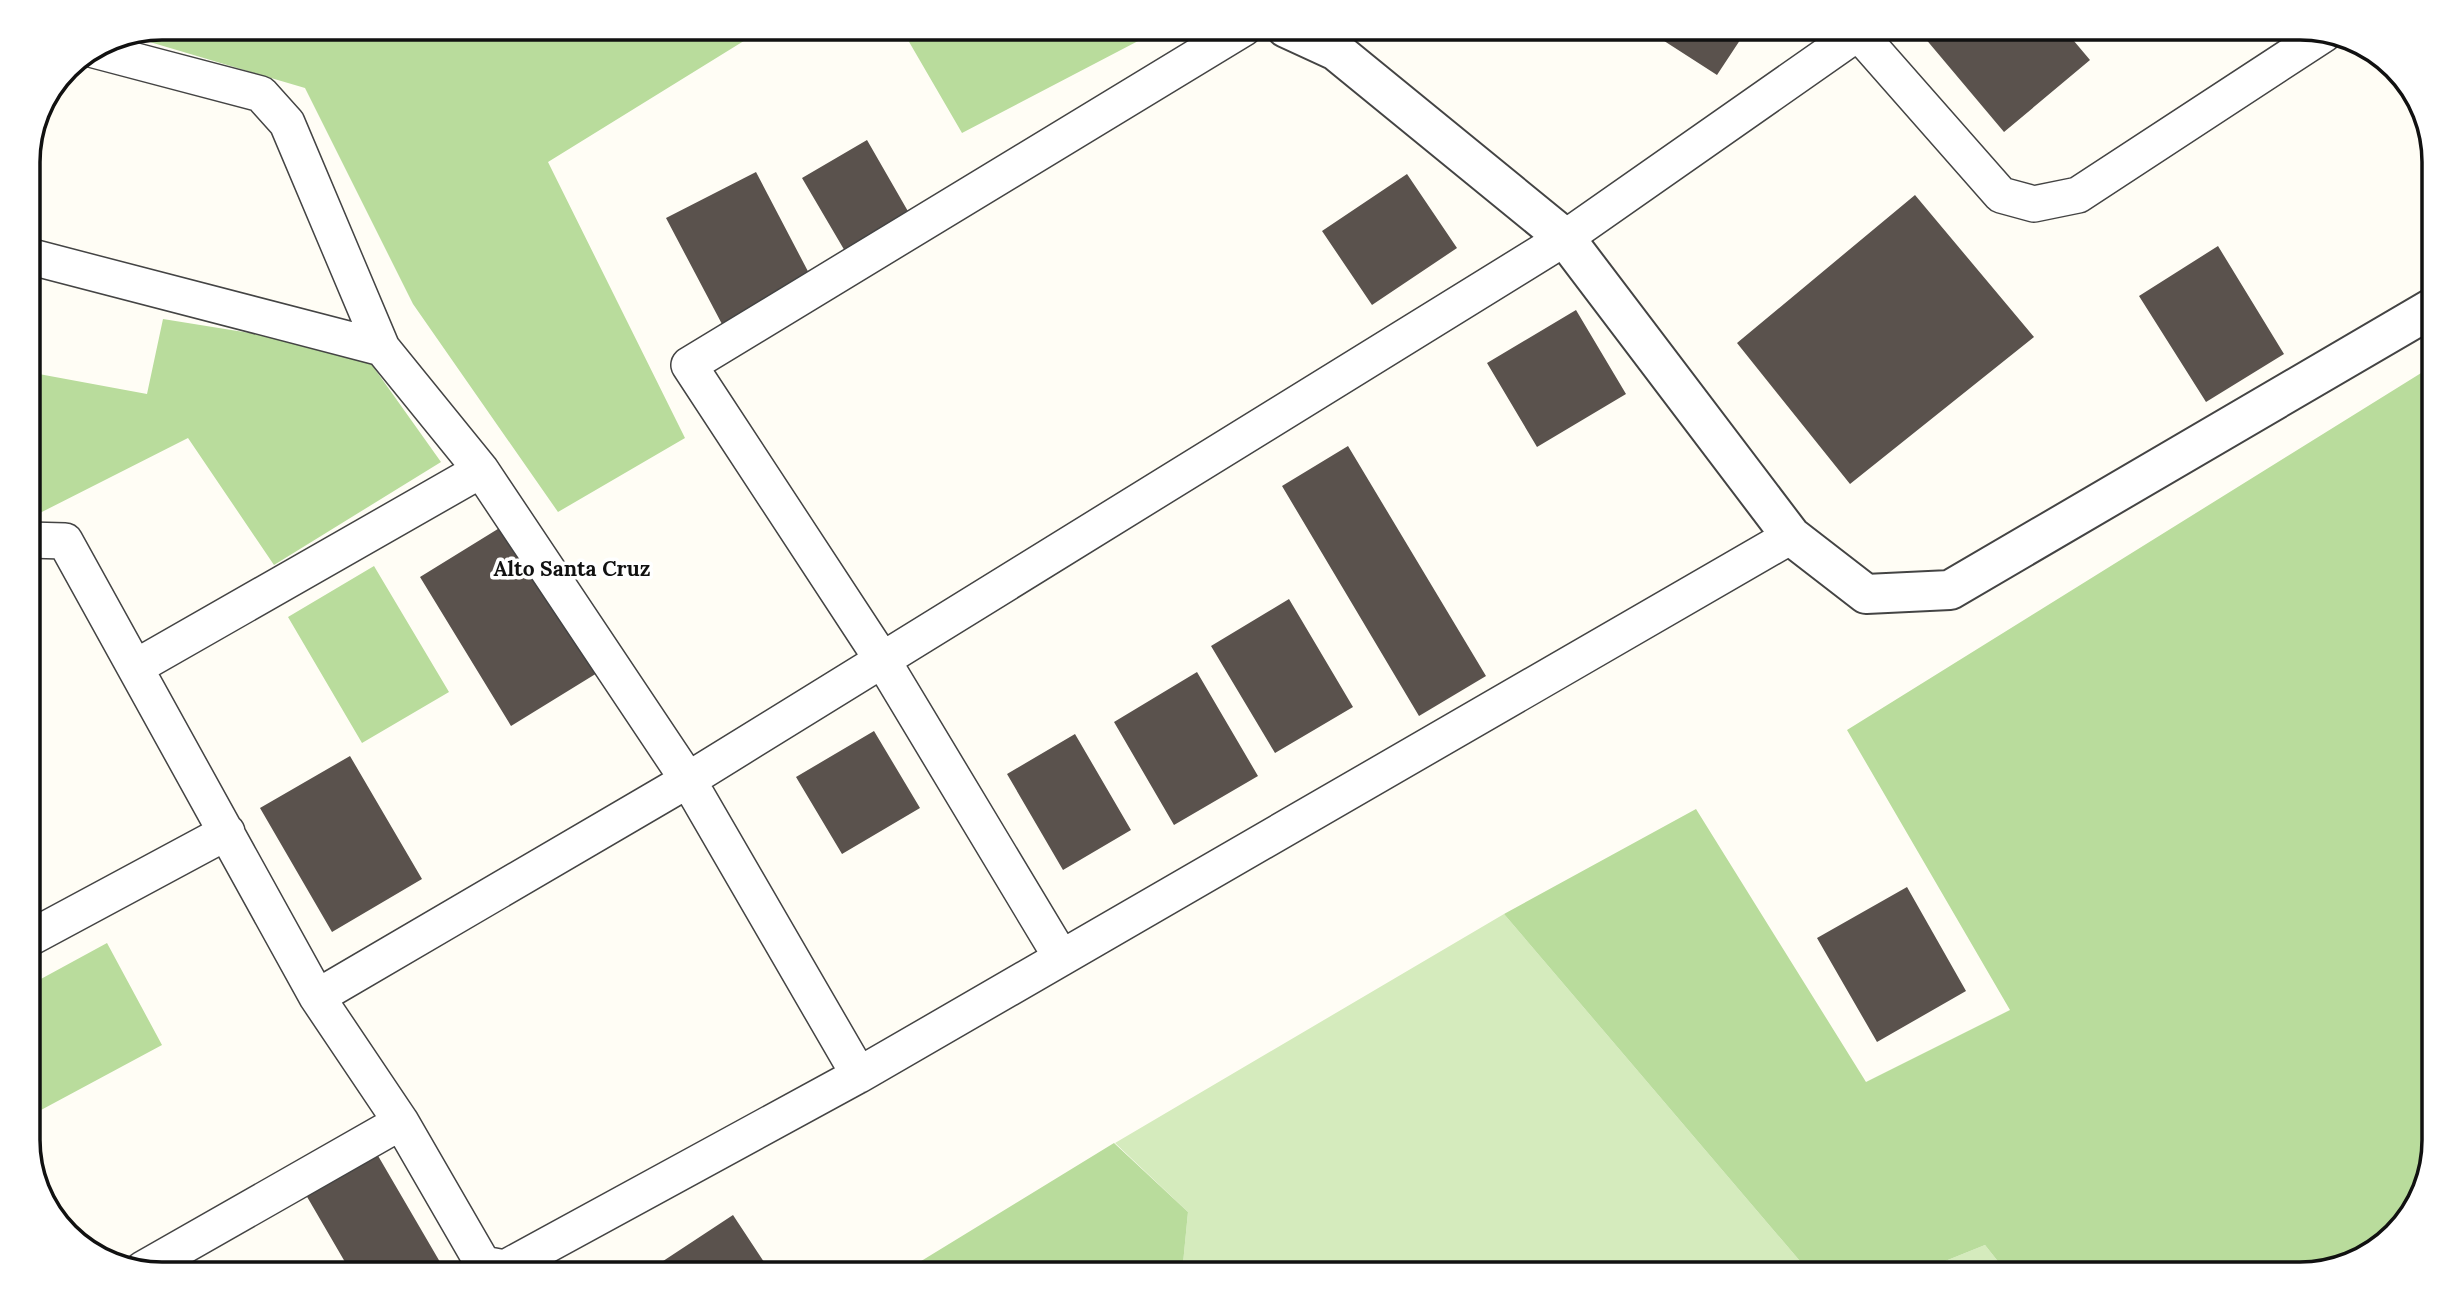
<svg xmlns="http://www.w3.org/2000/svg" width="2462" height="1302" viewBox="0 0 2462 1302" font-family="Lora,serif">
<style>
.green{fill:#d5ebbd}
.forest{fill:#b9dc9c}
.building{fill:#5a524d}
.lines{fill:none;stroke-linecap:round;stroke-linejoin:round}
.minor-casing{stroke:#444;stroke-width:38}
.tertiary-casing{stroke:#444;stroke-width:42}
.minor{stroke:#fff;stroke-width:35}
.tertiary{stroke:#fff;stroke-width:38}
.labels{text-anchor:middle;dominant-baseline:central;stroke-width:7;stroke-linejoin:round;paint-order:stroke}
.neighbourhood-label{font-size:21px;font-weight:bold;fill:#111;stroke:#fff}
.rim{fill:none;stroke:#111;stroke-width:3.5}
</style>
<rect width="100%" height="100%" fill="#fffdf5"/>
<path class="green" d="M1504,914l307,360h-629l6,-62 -73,-69z
M1985,1245l23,29h-95z"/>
<path class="forest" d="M162,28h603l-217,134 137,276 -127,74 -145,-208 -108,-216 -162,-48 1,-8z
M901,28h262l-201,105z
M163,319l199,32 79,111 -167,103 -86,-127 -160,81v-147l119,22z
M2434,365v132l-4,3 4,6v634l-14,59 -53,57 -67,18h-292l-23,-29 -72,29h-102l-307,-360 192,-105 170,273 144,-72 -163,-280z
M374,566l75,126 -87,51 -74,-126z
M107,943l55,102 -134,72v-131z
M1114,1143l74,69 -6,62h-282z"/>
<path class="building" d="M1372,28h28l-10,13z
M1644,28h104l-31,47z
M1923,28h140l27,32 -86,72 -85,-101z
M867,140l46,80 -64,38 -47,-80z
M756,172l56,107 -89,47 -57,-108z
M1407,174l50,74 -85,57 -50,-74z
M1915,195l119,142 -184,147 -113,-141z
M2218,246l66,108 -78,48 -67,-106z
M1576,310l50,84 -89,53 -50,-84z
M1348,446l138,230 -67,40 -137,-230z
M511,521l91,149 -91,56 -91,-149z
M1289,599l64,108 -78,46 -64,-107z
M1197,672l61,104 -84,49 -60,-103z
M874,731l46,77 -78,46 -46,-77z
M1075,734l56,96 -68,40 -56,-96z
M350,756l72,123 -90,53 -72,-124z
M1907,887l59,104 -89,51 -60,-104z
M377,1154l70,120h-95l-46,-79z
M733,1215l39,59h-117l-4,-5z"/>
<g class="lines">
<g class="minor-casing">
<path id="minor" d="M1854,28l147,167 33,9 44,-9 246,-161
M94,50l167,44 26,29 95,225 99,122 207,310 171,295
M28,256l354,92
M28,540l37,1 252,456 84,125 82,142 22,4 354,-193 932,-539
M136,667l345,-197
M28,939l199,-107
M1061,957l-178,-296 -194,-296 555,-337
M317,997l371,-217 877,-542 300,-210
M143,1269l258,-147"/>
</g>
<g class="tertiary-casing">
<path id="tertiary" d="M1286,28l50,23 229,187 226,298 75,58 84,-4 484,-283"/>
</g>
<use href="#minor" class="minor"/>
<use href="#tertiary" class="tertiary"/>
</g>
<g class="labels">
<g class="neighbourhood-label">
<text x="572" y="568">Alto Santa Cruz</text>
</g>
</g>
<path d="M0 0H2462V1302H0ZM162 40H2300A122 122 0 0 1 2422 162V1140A122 122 0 0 1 2300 1262H162A122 122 0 0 1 40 1140V162A122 122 0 0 1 162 40Z" fill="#fff" fill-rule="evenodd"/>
<path class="rim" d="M162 40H2300A122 122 0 0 1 2422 162V1140A122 122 0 0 1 2300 1262H162A122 122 0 0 1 40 1140V162A122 122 0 0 1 162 40Z"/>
</svg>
